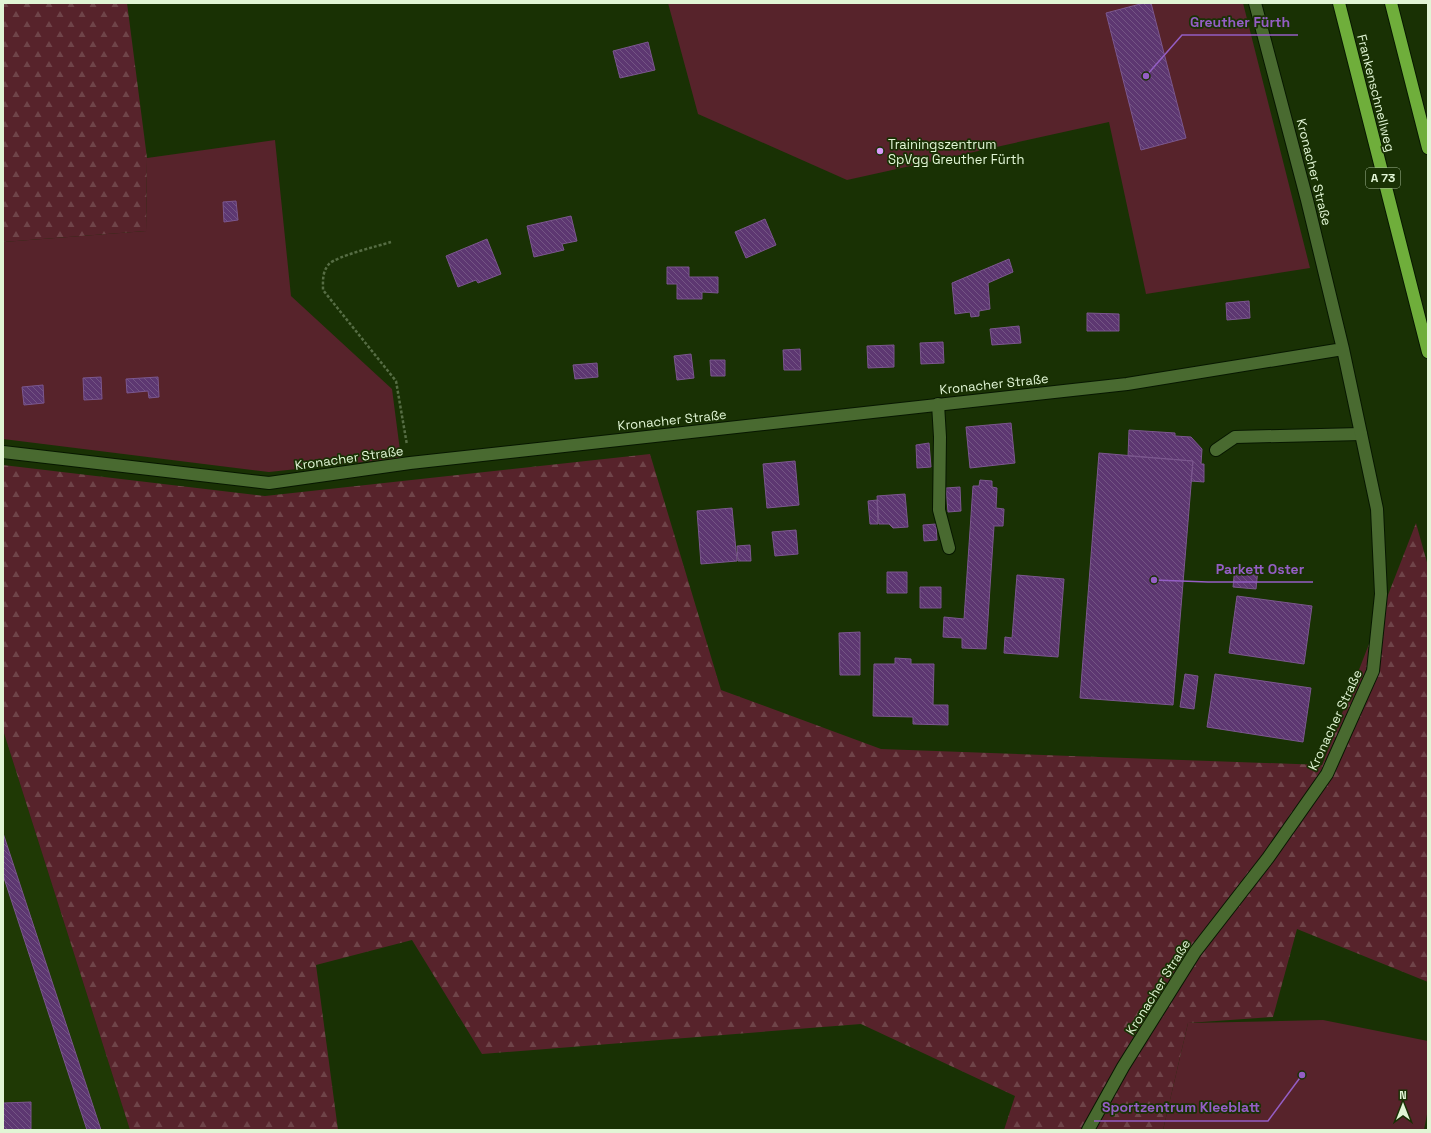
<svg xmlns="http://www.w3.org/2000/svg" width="1431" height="1133" viewBox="0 0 1431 1133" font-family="'Space Grotesk',sans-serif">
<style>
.built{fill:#1f3905}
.green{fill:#57232b}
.forest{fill:url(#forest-firs)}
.building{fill:url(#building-back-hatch);stroke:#7b578e}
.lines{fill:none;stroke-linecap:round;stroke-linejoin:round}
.lane-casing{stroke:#071700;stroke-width:14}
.street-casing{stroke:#071700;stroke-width:14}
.highway-casing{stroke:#071700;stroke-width:14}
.path{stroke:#566d44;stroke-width:2.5;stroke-dasharray:3 2;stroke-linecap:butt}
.lane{stroke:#496a30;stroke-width:12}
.street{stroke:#496a30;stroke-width:12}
.highway{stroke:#6fae3b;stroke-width:12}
.poi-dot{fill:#d89af8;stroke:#193104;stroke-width:1.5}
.labels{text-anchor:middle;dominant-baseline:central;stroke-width:3.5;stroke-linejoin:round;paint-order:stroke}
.shield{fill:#193104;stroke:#a5ba96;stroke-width:1}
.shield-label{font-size:12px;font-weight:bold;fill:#e1f5d5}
.street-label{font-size:13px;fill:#e1f5d5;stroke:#193104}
.poi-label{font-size:13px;fill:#e1f5d5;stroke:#193104;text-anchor:start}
.leader{fill:none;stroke:#945ec4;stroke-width:1.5}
.callout-dot{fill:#945ec4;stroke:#193104;stroke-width:1.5}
.callout-label{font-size:14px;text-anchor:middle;font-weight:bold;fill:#945ec4;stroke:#193104;stroke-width:3.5;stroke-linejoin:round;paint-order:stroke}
</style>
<defs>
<pattern id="forest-firs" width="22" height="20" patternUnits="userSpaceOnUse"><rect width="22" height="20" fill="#57232b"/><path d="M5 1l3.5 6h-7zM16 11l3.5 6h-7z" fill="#6f4449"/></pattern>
<pattern id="building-back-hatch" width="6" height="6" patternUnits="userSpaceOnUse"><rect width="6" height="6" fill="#5d3771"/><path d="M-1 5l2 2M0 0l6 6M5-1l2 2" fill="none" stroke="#745584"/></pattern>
</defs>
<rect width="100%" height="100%" fill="#193104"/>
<path class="built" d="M3,730l127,400h-127z"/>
<path class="green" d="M668,3h575l67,265 -164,26 -37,-172 -262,58 -149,-66z
M275,140l16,156 101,93 9,69 -132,14 -266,-33v-197l143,-11 1,-73z
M1323,1020l105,21v68l-4,21h-261l25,-107z"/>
<path class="forest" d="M3,3h124l20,155 -1,73 -143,11z
M650,454l71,236 160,59 441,16 94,-242 12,43v416l-131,-53 -24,88 -85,6 -25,107h-159l11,-34 -154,-72 -379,30 -70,-114 -96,25 22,165h-208l-127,-400v-265l262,31z"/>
<path class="building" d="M1144,3h7l35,135 -45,12 -35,-137z
M648,42l7,28 -35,8 -7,-27z
M236,201l2,19 -14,2 -1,-20z
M571,216l6,25 -15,3 2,6 -30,7 -7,-31z
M765,219l11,26 -30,13 -11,-26z
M487,239l14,35 -23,9 -2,-3 -18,7 -12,-31z
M1009,259l4,13 -25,11 2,26 -11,2v5l-8,1 -1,-5 -15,2 -3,-31z
M667,267h22v10h29v16l-16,-1v7h-25v-15h-10z
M1249,301l1,17 -23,2 -1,-17z
M1087,313l32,1v17h-32z
M1019,326l2,17 -29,2 -2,-16z
M943,342l1,21 -23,1 -1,-21z
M894,345v22l-26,1 -1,-22z
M800,349l1,21h-17l-1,-20z
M691,354l3,24 -17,2 -3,-24z
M710,360h15v16h-14z
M597,363l1,14 -23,2 -2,-14z
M101,377l1,22 -18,1 -1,-22z
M158,377l1,20 -10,1 -1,-7 -21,2 -1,-14z
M43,385l1,18 -20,2 -2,-18z
M1011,423l4,40 -45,5 -4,-41z
M1129,430l46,3v3l16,1 11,12 -1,15h3v18l-13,-1 2,-20 -65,-5z
M929,443l2,24 -14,1 -1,-23z
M1099,453l94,8 -20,244 -93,-7z
M795,461l4,44 -32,3 -4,-44z
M980,480l12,1v6l5,1 -1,20 8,1 -1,17h-9l-8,123 -24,-1v-10l-19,-1 1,-20 20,2 9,-133h6z
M960,487l1,24 -13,1 -2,-24z
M905,494l3,33 -15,1 -4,-4h-10l-2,-28z
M877,500l1,24h-8l-2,-23z
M732,508l5,53 -36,3 -4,-53z
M936,524l1,16 -13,1 -1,-16z
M796,530l2,24 -23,2 -3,-24z
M750,545l1,16h-13l-1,-15z
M1235,567l23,2 -2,20 -23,-2z
M887,572h20v21h-20z
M1017,575l47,4 -6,78 -54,-4 1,-16 7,1z
M920,587h21v21h-21z
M1237,596l75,10 -8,58 -75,-11z
M860,632v43h-20l-1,-42z
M895,658l16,1v5h23l-1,41h15v20l-35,-1v-7l-40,-1 1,-52h21z
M1185,674l13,2 -4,33 -14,-2z
M1215,674l96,14 -8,54 -96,-15z
M3,833l98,297h-14l-84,-255z
M31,1102v28h-28v-27z"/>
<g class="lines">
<g class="lane-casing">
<path id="lane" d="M938,404l2,33 -1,73 10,38
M1216,450l19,-13 126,-3"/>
</g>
<g class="street-casing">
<path id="street" d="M3,452l266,31 141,-20 717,-79 216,-35
M1088,1130l35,-63 72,-115 73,-94 59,-84 46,-103 8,-77 -4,-85 -34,-160 -36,-149 -52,-197"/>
</g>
<g class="highway-casing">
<path id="highway" d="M1339,3l89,349
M1391,3l37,145"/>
</g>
<path class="path" d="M391,242c-13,4 -54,14 -62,22 -7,8 -6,17 -6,26l73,91 11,64"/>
<use href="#lane" class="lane"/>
<use href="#street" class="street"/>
<use href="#highway" class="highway"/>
</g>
<circle class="poi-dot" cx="880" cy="151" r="4"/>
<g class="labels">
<rect class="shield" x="1366" y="168" width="34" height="20" rx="3"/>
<g class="shield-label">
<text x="1383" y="178">A 73</text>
</g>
<g class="street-label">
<text transform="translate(1376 93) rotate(76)">Frankenschnellweg</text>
<text transform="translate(1314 172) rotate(76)">Kronacher Straße</text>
<text transform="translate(994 384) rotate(-6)">Kronacher Straße</text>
<text transform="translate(672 420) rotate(-6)">Kronacher Straße</text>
<text transform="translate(349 458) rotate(-8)">Kronacher Straße</text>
<text transform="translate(1335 720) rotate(-65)">Kronacher Straße</text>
<text transform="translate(1158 987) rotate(-58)">Kronacher Straße</text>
</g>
<g class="poi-label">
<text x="888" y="144">Trainingszentrum<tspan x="888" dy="15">SpVgg Greuther Fürth</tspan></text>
</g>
</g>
<path class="leader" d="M1146 76L1182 35H1298M1154 580L1208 582H1313M1302 1075L1268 1121H1094"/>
<g class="callout-dot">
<circle cx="1146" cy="76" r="4"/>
<circle cx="1154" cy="580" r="4"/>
<circle cx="1302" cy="1075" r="4"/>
</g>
<g class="callout-label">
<text x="1240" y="27">Greuther Fürth</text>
<text x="1260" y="574">Parkett Oster</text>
<text x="1181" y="1112">Sportzentrum Kleeblatt</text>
</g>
<rect width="1431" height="1133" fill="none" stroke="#e1f5d5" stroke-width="8"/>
<g transform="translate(1403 1105)" stroke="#193104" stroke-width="3" paint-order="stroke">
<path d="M0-3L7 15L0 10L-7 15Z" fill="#e1f5d5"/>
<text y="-6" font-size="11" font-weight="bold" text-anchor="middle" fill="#e1f5d5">N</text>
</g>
</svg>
